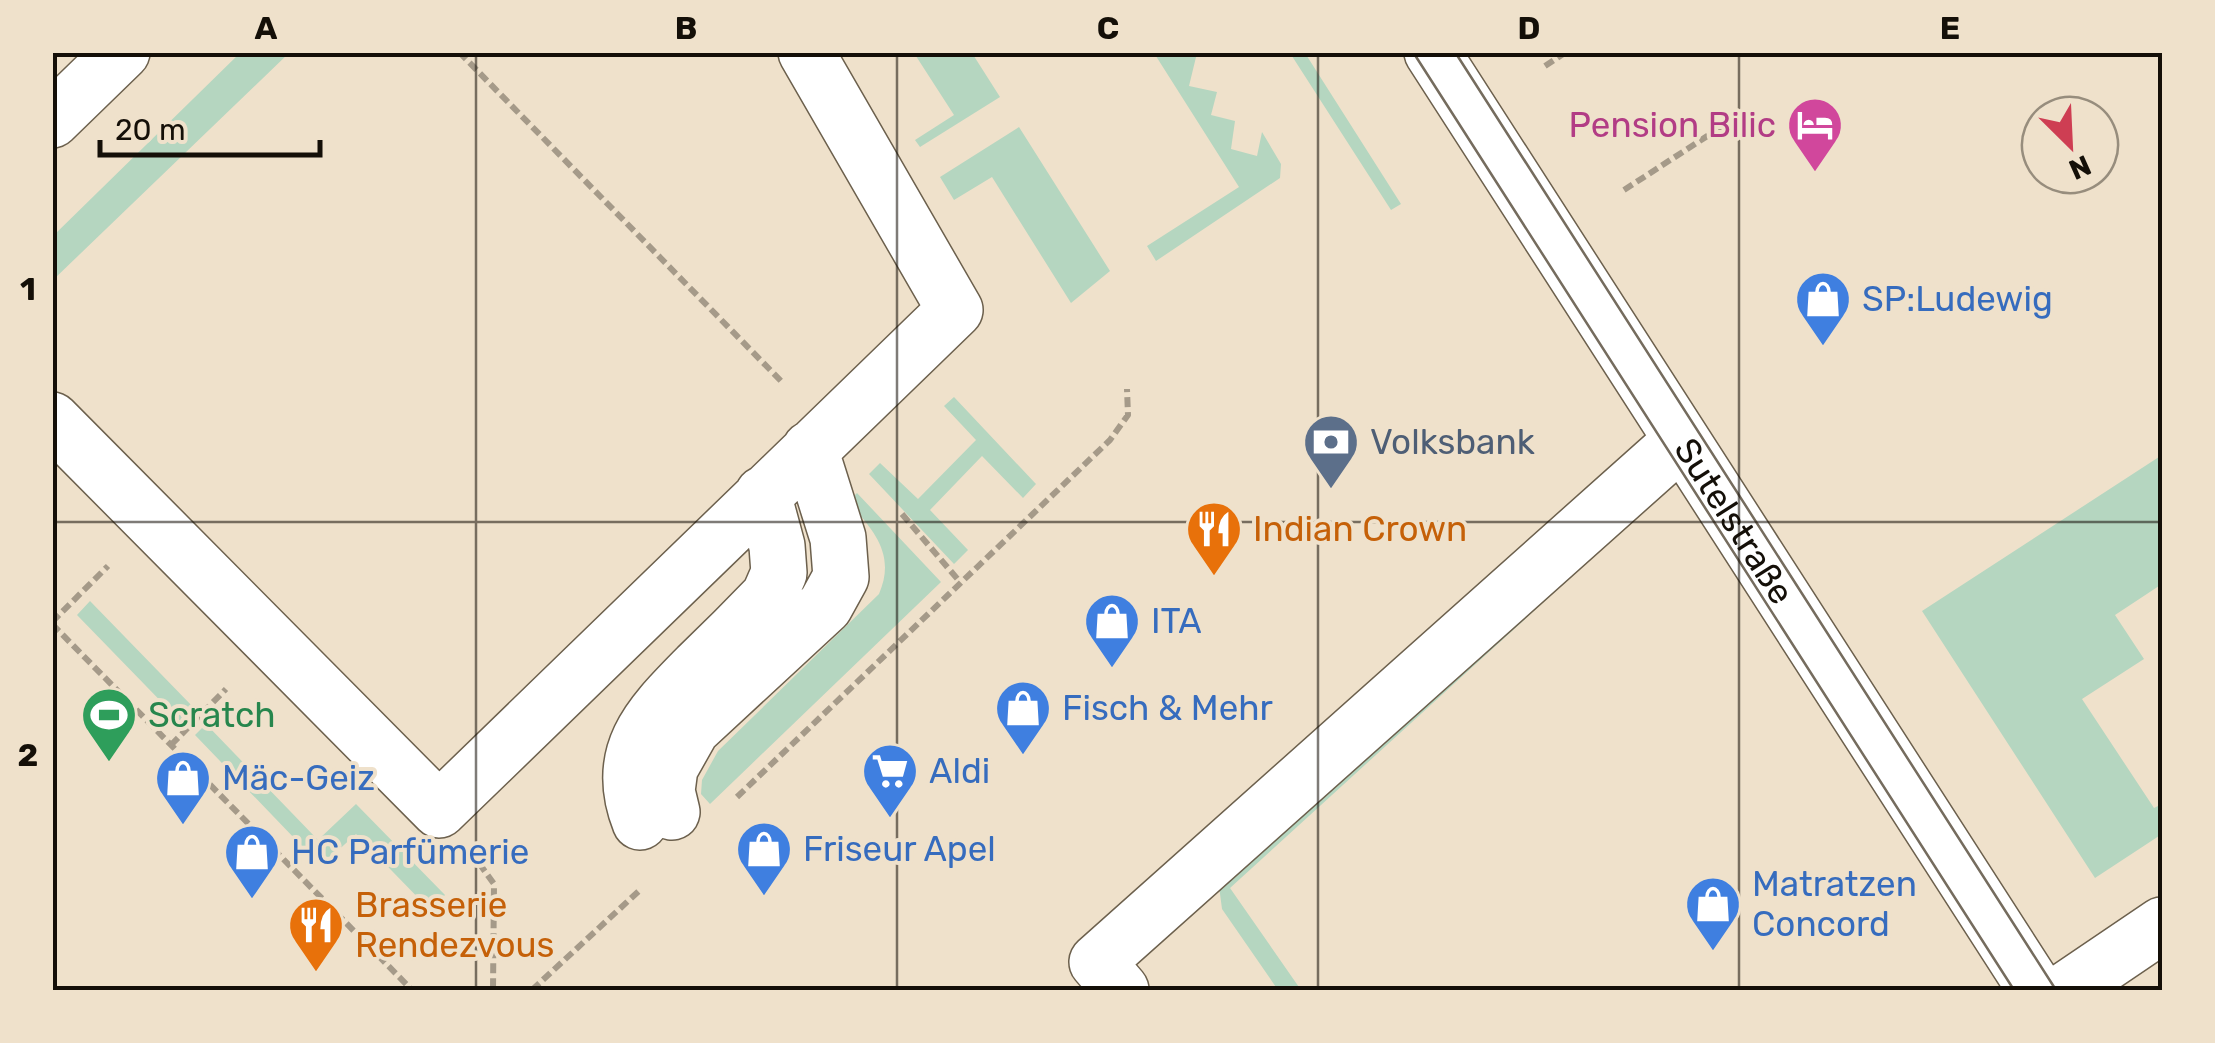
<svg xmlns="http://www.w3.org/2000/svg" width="2215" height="1043" viewBox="0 0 2215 1043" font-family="Rubik,sans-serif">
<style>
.green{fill:#b5d6c0}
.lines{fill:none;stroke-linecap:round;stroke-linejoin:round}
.minor-casing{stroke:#6c604d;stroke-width:58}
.major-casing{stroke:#6c604d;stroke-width:58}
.path{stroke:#a59a89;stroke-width:6;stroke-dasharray:10 5;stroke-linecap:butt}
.minor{stroke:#fff;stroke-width:55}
.major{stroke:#fff;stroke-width:55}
.tram{stroke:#756c5e;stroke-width:2.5}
.grid{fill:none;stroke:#140f08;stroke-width:2.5;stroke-opacity:0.55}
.labels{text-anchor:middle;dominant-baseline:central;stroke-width:8;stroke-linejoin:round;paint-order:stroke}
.hotel-label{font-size:35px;fill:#b23c85;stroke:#efe1cb;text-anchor:end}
.shop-label{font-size:35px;fill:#366cbe;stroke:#efe1cb;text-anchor:start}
.service-label{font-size:35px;fill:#4e5e75;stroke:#efe1cb;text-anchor:start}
.street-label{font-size:35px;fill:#140f08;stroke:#efe1cb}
.food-label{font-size:35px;fill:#c56008;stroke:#efe1cb;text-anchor:start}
.leisure-label{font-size:35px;fill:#27864d;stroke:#efe1cb;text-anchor:start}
.neatline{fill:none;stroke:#140f08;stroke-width:4}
.grid-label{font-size:32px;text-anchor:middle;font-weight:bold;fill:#140f08}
</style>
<rect width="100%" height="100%" fill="#efe1cb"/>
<path class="green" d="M240,53h49l-236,227v-44z
M914,53h58l28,44 -80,50 -5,-7 39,-25z
M1154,53h43l-8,33 28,6 -6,23 24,6 -4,28 26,7 5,-24 19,32 -1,14 -124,83 -9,-15 92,-59z
M1290,53h15l96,151 -10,6z
M1019,127l91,144 -39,32 -79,-126 -38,23 -14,-23z
M954,397l82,87 -13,14 -41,-42 -52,54 38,40 -14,14 -85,-90 11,-11 38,36 58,-59 -32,-34z
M2162,455v129l-47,31 29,44 -62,40 72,109 8,-4v30l-67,44 -173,-267z
M857,493l84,89 -231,222 -9,-10 1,-14 16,-29 161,-157c17,-39 -5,-64 -31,-92z
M1615,537l-385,351 71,102h-23l-56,-81 -3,-23z
M90,601l104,107 -14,13 -103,-106z
M206,724l112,116 38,-36 89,91 -15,15 -74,-76 -35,32 -126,-131z"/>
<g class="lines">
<g class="minor-casing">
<path id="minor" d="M52,120l70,-68
M52,420l387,390 516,-500 -149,-258
M672,812l-5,-21 3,-23 22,-39 133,-123 16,-29 -3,-39 -28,-89
M640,822c-28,-71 12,-108 58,-155 24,-23 48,-47 71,-71l10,-23 -2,-27 -14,-52
M1121,990l-24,-28 584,-521
M2066,990l96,-65"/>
</g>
<g class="major-casing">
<g id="major">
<path id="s1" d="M1432,52l604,938"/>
</g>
</g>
<path class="path" d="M459,52l324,331
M1545,66l21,-14
M1624,190l125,-81
M902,514l58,68
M52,622l56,-56
M52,624l360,366
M171,745l55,-56
M737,797l373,-357 18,-25 -1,-26
M479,863l15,21 -1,106
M532,990l109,-101"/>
<use href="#minor" class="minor"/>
<use href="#major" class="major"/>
<path class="tram" d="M1413,52l601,938
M1455,52l601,938"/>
</g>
<path class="grid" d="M476,52v938M897,52v938M1318,52v938M1739,52v938M52,522h2110"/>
<defs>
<g id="hotel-pin" transform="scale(2.875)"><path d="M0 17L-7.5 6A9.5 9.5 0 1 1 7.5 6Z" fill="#d1479c" stroke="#efe1cb"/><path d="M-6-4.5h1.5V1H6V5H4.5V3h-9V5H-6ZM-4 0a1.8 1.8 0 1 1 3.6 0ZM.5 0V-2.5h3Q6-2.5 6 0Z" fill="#fff"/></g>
<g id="shop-pin" transform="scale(2.875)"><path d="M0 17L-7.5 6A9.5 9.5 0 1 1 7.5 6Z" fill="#3f7fe0" stroke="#efe1cb"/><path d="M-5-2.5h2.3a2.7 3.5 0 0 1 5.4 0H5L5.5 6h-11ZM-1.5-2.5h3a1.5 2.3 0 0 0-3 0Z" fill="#fff"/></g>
<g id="bank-pin" transform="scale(2.875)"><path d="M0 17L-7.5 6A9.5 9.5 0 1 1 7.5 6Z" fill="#5c6f8a" stroke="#efe1cb"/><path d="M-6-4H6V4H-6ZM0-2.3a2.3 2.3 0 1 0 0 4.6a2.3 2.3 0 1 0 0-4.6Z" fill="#fff"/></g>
<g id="restaurant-pin" transform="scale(2.875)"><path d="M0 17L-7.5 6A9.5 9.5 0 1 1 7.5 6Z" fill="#e8710a" stroke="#efe1cb"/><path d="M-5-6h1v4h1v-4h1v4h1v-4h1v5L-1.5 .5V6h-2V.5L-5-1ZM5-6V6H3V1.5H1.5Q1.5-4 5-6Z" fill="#fff"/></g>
<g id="stadium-pin" transform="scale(2.875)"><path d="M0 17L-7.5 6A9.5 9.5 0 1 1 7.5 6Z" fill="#2e9e5b" stroke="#efe1cb"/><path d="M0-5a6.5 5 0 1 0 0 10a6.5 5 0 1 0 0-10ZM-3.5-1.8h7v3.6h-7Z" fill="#fff"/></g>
<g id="supermarket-pin" transform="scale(2.875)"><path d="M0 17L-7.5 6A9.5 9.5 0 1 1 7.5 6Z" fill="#3f7fe0" stroke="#efe1cb"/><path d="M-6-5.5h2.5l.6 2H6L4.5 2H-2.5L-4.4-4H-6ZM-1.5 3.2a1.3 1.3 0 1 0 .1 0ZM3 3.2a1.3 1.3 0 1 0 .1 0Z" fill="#fff"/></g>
</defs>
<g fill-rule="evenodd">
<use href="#hotel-pin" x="1815" y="125"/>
<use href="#shop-pin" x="1823" y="299"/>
<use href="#bank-pin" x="1331" y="442"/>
<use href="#restaurant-pin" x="1214" y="529"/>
<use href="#shop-pin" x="1112" y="621"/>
<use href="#shop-pin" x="1023" y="708"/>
<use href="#stadium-pin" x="109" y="715"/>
<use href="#supermarket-pin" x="890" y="771"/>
<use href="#shop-pin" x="183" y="778"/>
<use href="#shop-pin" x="764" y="849"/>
<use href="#shop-pin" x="252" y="852"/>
<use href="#shop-pin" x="1713" y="904"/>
<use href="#restaurant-pin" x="316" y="925"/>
</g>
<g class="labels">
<g class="hotel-label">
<text x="1776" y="125">Pension Bilic</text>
</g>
<g class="shop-label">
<text x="1862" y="299">SP:Ludewig</text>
<text x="1151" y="621">ITA</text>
<text x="1062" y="708">Fisch &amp; Mehr</text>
<text x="929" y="771">Aldi</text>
<text x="222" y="778">Mäc-Geiz</text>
<text x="803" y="849">Friseur Apel</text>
<text x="291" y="852">HC Parfümerie</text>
<text x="1752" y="884">Matratzen<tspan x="1752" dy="40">Concord</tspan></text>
</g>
<g class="service-label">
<text x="1370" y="442">Volksbank</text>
</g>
<g class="street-label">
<text stroke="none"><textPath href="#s1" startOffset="558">Sutelstraße</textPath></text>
</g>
<g class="food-label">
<text x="1253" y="529">Indian Crown</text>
<text x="355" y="905">Brasserie<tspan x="355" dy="40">Rendezvous</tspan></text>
</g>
<g class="leisure-label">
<text x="148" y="715">Scratch</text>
</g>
</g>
<rect width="2215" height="1043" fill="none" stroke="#efe1cb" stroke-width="110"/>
<g transform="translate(2070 145) rotate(156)"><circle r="48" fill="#efe1cb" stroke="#978d7d" stroke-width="2.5"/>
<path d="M0-8L18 38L0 25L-18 38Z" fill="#ce3e53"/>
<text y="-15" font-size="28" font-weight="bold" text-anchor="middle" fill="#140f08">N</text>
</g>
<path d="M100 140v15h220v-15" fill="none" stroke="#140f08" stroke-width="5"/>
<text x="115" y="140" font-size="30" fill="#140f08" stroke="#efe1cb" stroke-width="8" paint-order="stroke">20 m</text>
<rect x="55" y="55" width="2105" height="933" class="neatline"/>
<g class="grid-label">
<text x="266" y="39">A</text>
<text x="686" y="39">B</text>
<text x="1108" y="39">C</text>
<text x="1529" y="39">D</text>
<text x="1950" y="39">E</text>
<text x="28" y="300">1</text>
<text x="28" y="766">2</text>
</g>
</svg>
